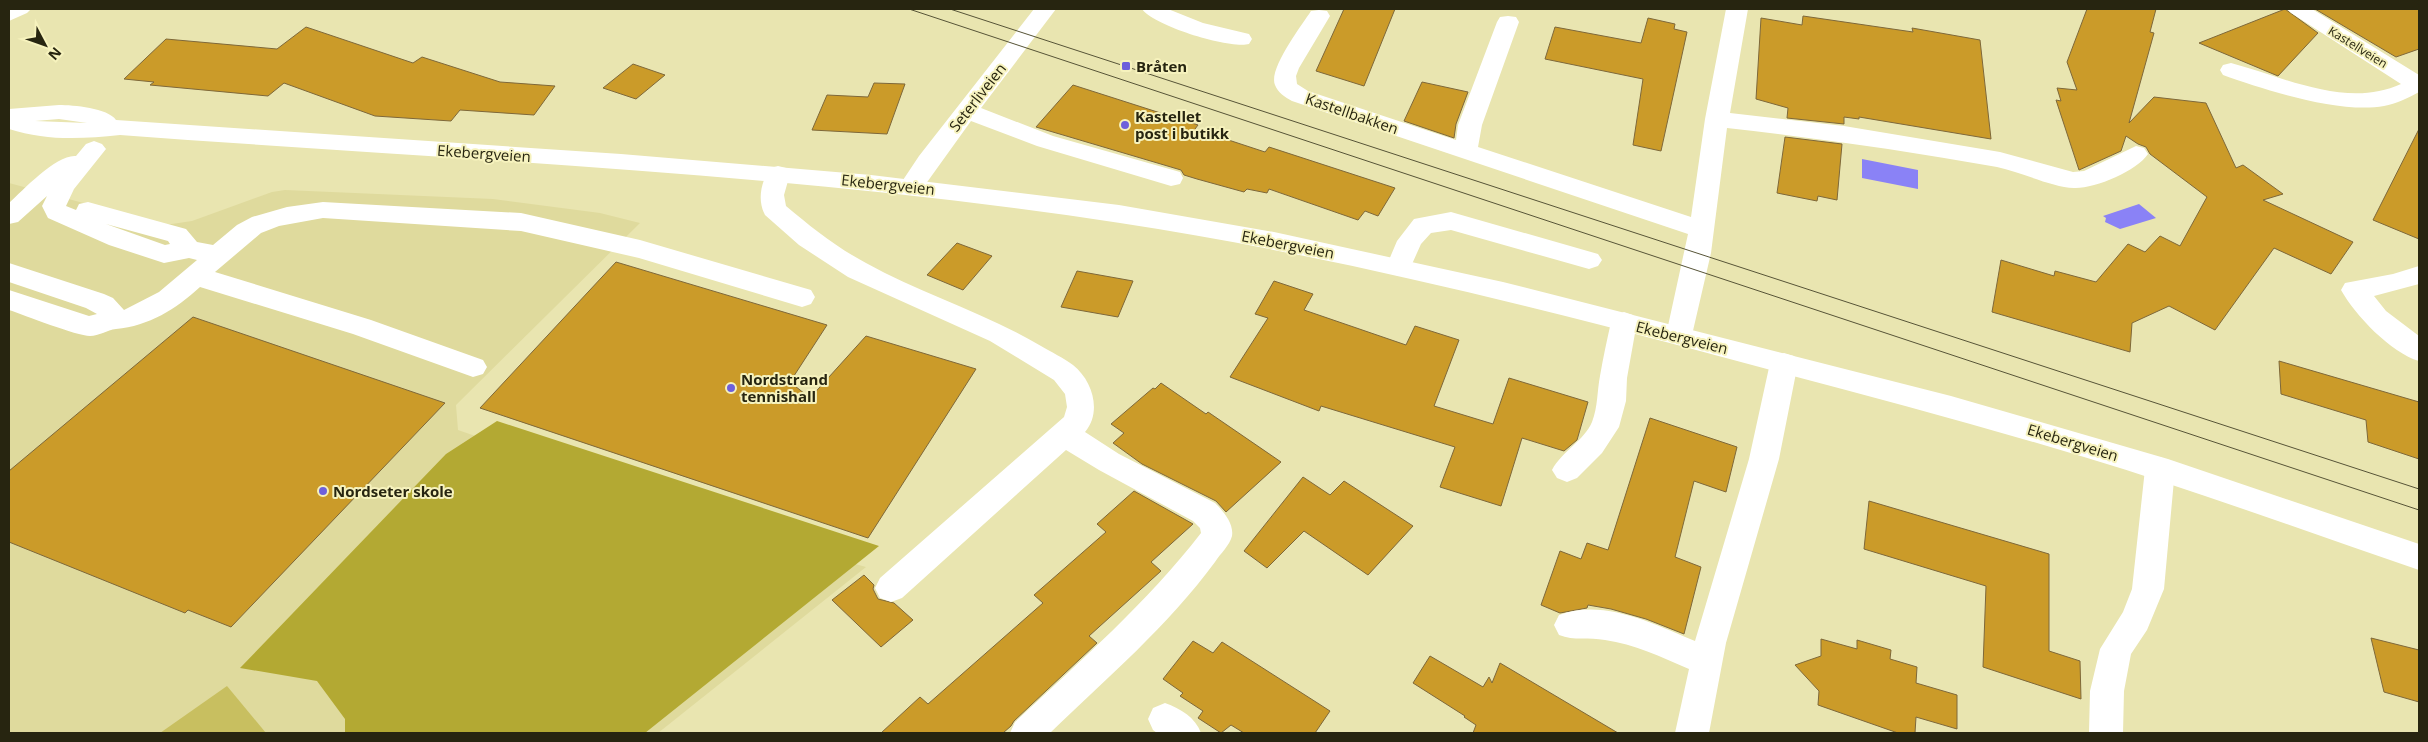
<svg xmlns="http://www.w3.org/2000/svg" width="2428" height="742" viewBox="0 0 2428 742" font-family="'Open Sans',sans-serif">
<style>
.built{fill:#dfda9d}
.green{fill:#c8bf60}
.forest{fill:#b3a933}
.water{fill:#8a82f6}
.building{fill:#cb9b29;stroke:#7e683a}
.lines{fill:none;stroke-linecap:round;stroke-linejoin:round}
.minor{fill:#fff;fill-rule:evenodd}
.major{fill:#fff;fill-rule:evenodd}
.tram{stroke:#575437;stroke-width:1}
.poi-dot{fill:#6e60db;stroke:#f6f2bd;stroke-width:2}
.labels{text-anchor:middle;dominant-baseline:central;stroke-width:4;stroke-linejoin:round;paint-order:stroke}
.far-street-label{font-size:12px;fill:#272510;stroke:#f6f2bd}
.poi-label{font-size:15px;font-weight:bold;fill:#272510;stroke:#f6f2bd;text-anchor:start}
.street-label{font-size:15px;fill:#272510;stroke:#f6f2bd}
</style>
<rect width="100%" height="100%" fill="#e9e5b0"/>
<path class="built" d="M9,183l156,42 27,-4 80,-29 13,-2 208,9 107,14 40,10 -184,182 2,25 357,123 51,14 -208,166h-649z"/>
<path class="green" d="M227,686l39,47h-106z"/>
<path class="forest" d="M497,421l382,125 -234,187h-300v-14l-28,-38 -77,-13 206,-214z"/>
<path class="water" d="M1862,159l56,11v19l-56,-11z
M2139,204l17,14 -36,11 -15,-7 1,-4 -3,-2z"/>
<path class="building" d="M1344,9h51l-31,77 -48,-15z
M2087,9h69l-6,23 4,1 -25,90 25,-26 52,6 30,65 7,-3 40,29 -20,6 90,42 -22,32 -57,-26 -59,82 -46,-24 -37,17 -2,29 -138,-40 9,-52 53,16 1,-5 41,11 32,-38 17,8 15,-16 20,10 27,-49 -57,-43 -4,-7 -8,-3 -12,-8 -5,15 -42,19 -23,-70 5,1 -4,-13 20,2 -10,-28z
M2285,9l33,24 -40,43 -79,-33z
M2315,9h104v40l-23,8z
M1803,16l110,16 -1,-4 68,12 11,99 -132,-22v2l-15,-2v7l-57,-6 1,-10 -32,-9 5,-81 41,7z
M1648,18l27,6 -1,5 13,3 -26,119 -28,-6 10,-66 -98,-20 10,-32 86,16z
M306,27l107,36 9,-6 78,25 55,4 -21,29 -74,-5 -9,11 -76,-5 -91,-33 -16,13 -118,-11 4,-3 -30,-3 42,-40 111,10z
M633,64l32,11 -29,24 -33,-11z
M1422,82l46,10 -12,32 -2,14 -50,-17z
M874,83l31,1 -18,50 -75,-4 15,-35 41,2z
M1073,85l125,40 -3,4 70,23 4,-5 126,41 -17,28 -13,-5 -7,9 -89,-31 -2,4 -20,-4 -3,3 -47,-13 -13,-4 -3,-5 -145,-43z
M2419,129v110l-46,-19z
M1785,137l57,7 -5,56 -19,-4 -1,5 -40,-8z
M957,243l35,13 -29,34 -36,-15z
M616,262l211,63 -37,57 20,16 56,-62 110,33 -108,169 -388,-130z
M1077,271l56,10 -15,36 -57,-10z
M1274,281l39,13 -9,16 102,35 9,-19 44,14 -25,66 59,18 16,-46 79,24 -11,38 -13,11 -42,-13 -21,68 -61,-19 15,-40 -134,-41 -2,5 -89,-34 38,-59 -13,-4z
M193,317l252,86 -214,224 -43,-17 -3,3 -176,-71v-71z
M2279,361l140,41v57l-51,-17 -2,-22 -85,-26z
M1161,383l45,31 2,-2 73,50 -55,50 -10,-11 -74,-37 -29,-21 11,-10 -13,-9 42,-36 2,1z
M1650,418l87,29 -11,45 -32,-11 -19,76 26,10 -17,67 -38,-15 -35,-10 -23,-4 -1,3 -27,5 -19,-8 19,-54 21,8 6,-16 21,7z
M1303,477l27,18 14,-14 69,45 -45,49 -64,-44 -37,37 -23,-17z
M1134,491l59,33 -42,38 10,9 -72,65 8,7 -83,78 -3,5 -8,7h-122l39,-36 8,7 115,-101 -9,-8 72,-63 -9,-8z
M1869,501l180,53v97l31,10 1,38 -98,-32 3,-81 -122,-37z
M864,575l10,10 -1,4 5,10 16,4 19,17 -32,27 -49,-47z
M2371,638l48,12v52l-35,-10z
M1821,639l36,10v-9l34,10 -1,9 27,8 -1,16 41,12v34l-41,-12 -1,16h-17l-80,-28 1,-14 -24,-26 26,-9z
M1193,641l20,12 9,-11 108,69 -15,22h-71l-13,-8 -10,8 -23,-15 5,-7 -23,-15 3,-3 -20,-14z
M1430,656l53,31 6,-10 3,6 8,-20 118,70h-145l3,-8 -12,-8 1,-1 -52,-33z"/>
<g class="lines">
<path class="minor" d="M9,9h22l-4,4 -18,8z
M1034,9h22l-75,99 72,28 127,36 3,6 -3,6 -9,2 -134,-40 -66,-25 -51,71 -9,2 -9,-2 -3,-6 20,-30z
M1142,9h26l35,14 46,11 3,5 -3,5c-20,5 -95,-18 -107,-35z
M1726,9h22l-18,104 114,13 156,26 73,20 11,-1 52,-25 8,2 4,6c-11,17 -54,35 -74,34 -23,-1 -53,-16 -77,-21 -89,-16 -179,-29 -270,-39l-16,125 -19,82 -4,7 -9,3 -9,-3 -4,-7 22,-101 -396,-133c-7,-4 -14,-8 -17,-16 -7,-16 27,-60 36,-74l8,-1 8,1 3,5 -31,52 -3,8 1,8 11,7 148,49 2,-15 39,-103 3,-5 8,-1 8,1 3,5 -37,103 -4,22 213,70 14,-98z
M2287,9h25l107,66v17c-11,6 -23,12 -35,14 -44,8 -119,-16 -161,-31l-3,-5 3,-5 8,-2c53,14 116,46 170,21l-110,-71z
M94,141l8,3 4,5 -32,40 -8,17 10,4 3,-6 9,-2 98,27 11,13 16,3 24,-20 15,-8 35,-10 36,-5 198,11 119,27 171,50 4,7 -4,7 -9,3 -163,-49 -118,-27 -198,-13 -44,8 -18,7 -46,39 156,48 112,40 4,7 -4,7 -10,3 -120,-43 -153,-47c-24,22 -51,39 -84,42 -9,1 -17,7 -26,7 -13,0 -66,-21 -81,-26v-20l80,26 8,-2 -11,-6 -77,-26v-19l95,31 9,4 11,12 35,-18 38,-32 -8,-2 -25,5 -55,-18 -61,-27 -6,-12 5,-10 -29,26 -9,2v-21c14,-13 48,-49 67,-47l10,-12zM106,224l62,17 2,3 -5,1z
M778,166l8,2 4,6 -6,21 2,11c25,21 50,41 80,57 56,31 119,50 175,83 10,6 23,12 32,19 20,16 29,47 12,67l34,22 96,49c8,8 19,20 17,33 -2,9 -12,18 -17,26 -47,64 -108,116 -165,171h-40l5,-11c65,-61 132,-119 186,-189l-1,-5 -7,-7 -94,-51 -33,-20 -164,148 -11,4 -11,-4 -5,-10 5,-10 184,-161 3,-10 -2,-13 -11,-14 -64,-39 -142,-64 -49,-32 -34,-30c-8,-15 -4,-33 5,-47z
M1451,212l147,42 4,6 -4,6 -9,3 -138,-39 -20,3 -10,11 -13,29 -9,3 -9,-3 -4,-6 11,-26 17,-22z
M2419,266v18l-45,12 12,15 33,25v25c-28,-8 -64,-46 -78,-71l4,-7 48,-9z
M1624,312l9,3 4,7 -10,56 -1,23 -7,26 -17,26 -25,25 -10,4 -10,-4 -5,-8c10,-19 32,-29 40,-48 6,-15 5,-31 8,-46 3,-18 7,-36 11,-54l4,-7z
M1784,353l10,3 4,7 -19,96 -53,184 -17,90h-34l14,-64c-28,-12 -55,-25 -84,-29 -16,-3 -31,1 -46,-5l-5,-10 5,-10c44,-17 95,9 136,26l54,-182 21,-96 4,-7z
M2160,457l10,4 5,8 -11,120 -17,41 -16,24 -7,37 -1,42h-34l1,-42 10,-42 23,-37 9,-23 13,-120 5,-8z
M1165,703c16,6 30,14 36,30h-44l-4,-3 -5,-11 5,-11z"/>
<path class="major" d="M59,105c14,0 49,3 57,15l505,34 250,21 248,30 155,27 229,50 448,114 217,63 251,85v26c-112,-38 -222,-79 -335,-113 -132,-40 -266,-74 -399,-110 -186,-49 -374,-95 -565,-124 -331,-51 -667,-63 -1000,-88 -38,4 -74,6 -111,-6v-20zM59,119l28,4 -52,-2z"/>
<path class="tram" d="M909,9l1510,501
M950,9l1469,480"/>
</g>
<g class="poi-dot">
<rect x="1121" y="61" width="10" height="10" rx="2.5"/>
<circle cx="1125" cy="125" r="5"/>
<circle cx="731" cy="388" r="5"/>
<circle cx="323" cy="491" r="5"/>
</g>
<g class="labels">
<g class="far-street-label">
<text transform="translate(2358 47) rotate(32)">Kastellveien</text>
</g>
<g class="poi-label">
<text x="1136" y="66">Bråten</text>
<text x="1135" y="116">Kastellet<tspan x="1135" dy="17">post i butikk</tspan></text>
<text x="741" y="379">Nordstrand<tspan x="741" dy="17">tennishall</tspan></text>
<text x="333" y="491">Nordseter skole</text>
</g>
<g class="street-label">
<text transform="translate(977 97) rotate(-52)">Seterliveien</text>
<text transform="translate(1352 113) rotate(19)">Kastellbakken</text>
<text transform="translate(484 153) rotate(4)">Ekebergveien</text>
<text transform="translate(888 184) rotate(6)">Ekebergveien</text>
<text transform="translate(1288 244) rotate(11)">Ekebergveien</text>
<text transform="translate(1682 337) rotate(14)">Ekebergveien</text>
<text transform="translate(2073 442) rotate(17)">Ekebergveien</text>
</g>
</g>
<rect width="2428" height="742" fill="none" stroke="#272510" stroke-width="20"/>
<g transform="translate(45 45) rotate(131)" stroke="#f6f2bd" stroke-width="4" paint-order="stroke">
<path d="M0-4L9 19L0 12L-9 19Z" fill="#272510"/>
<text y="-8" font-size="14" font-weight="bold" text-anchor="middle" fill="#272510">N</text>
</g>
</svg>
